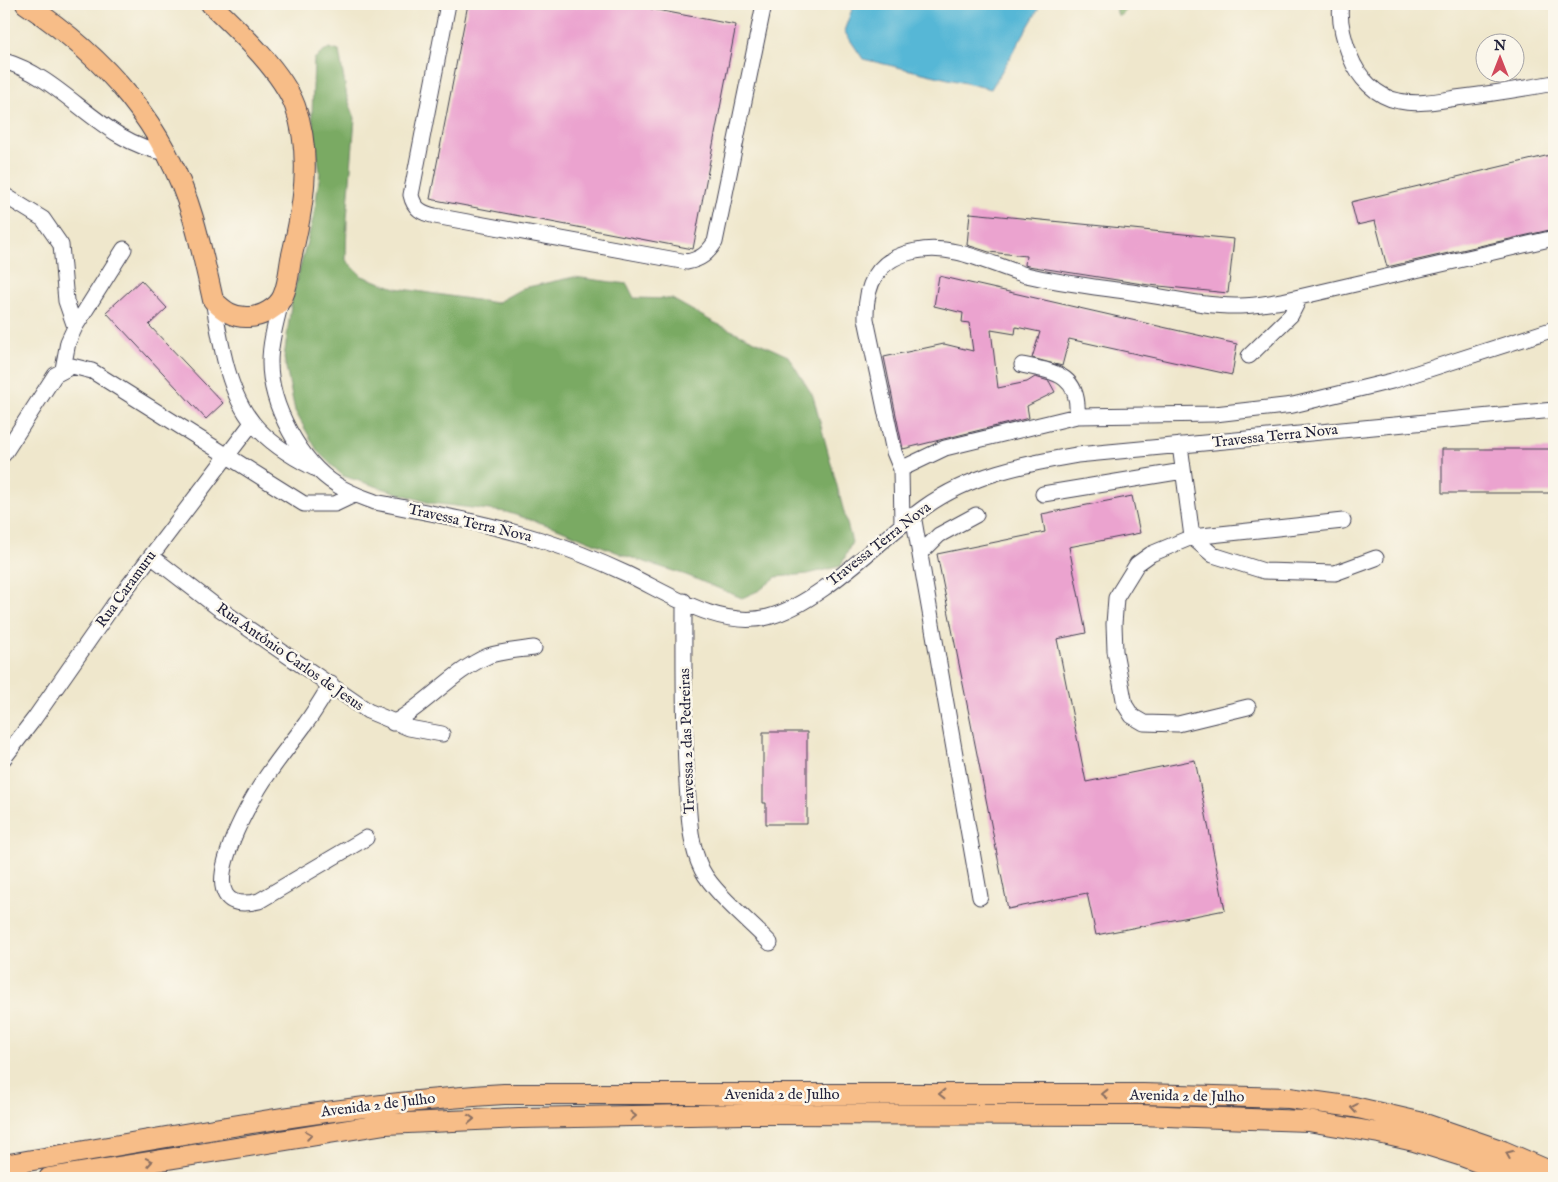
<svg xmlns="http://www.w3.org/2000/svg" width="1558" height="1182" viewBox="0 0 1558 1182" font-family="'IM FELL English',serif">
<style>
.forest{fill:#7aaa64;stroke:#4e6650}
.water{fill:#57b7d6;stroke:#3c6c88}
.building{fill:#eba3cf}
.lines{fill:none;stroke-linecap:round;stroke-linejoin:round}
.minor-casing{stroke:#414051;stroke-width:17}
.major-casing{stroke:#414051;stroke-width:22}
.minor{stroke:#fff;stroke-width:15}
.major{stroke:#f7bd88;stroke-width:20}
.oneway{stroke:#8c7062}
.labels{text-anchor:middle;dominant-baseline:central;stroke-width:5;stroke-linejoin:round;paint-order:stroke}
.street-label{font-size:15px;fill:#22223b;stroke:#fbf7ec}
</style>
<rect width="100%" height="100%" fill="#fbf7ec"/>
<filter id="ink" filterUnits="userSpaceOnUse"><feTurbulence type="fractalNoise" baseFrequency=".02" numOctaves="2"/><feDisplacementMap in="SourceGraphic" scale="10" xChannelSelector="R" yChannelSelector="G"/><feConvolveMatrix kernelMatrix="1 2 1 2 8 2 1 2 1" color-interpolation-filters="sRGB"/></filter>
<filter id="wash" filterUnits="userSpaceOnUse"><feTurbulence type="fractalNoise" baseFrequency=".0096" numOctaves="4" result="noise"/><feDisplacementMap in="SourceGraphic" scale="20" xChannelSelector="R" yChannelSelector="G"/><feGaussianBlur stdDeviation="1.12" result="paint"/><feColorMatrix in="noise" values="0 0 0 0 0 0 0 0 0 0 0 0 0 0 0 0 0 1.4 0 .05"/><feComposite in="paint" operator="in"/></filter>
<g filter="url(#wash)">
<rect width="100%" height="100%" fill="#efe7cc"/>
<path class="forest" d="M1113,4h20l-14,13z
M329,48l10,3 8,46 8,21 -8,101 -1,41 16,16 34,12 100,15 27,-15 51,-11 53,7 7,14 38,1 41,23 75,34 25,40 39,146 -11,24 -33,8 -32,3 -16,13 -18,8 -56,-23 -60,-19 -69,-28 -51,-16 -76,-9 -87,-27 -25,-24 -23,-41 -11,-53 8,-60 22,-83 6,-42 -8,-58 2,-56z"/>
<path class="water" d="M854,4h183l1,6 -47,79 -128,-30 -19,-28z"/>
<g id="blocks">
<path class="building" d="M468,4h158l110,21 -43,224 -263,-50z
M1554,154v75l-167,38 -12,-46 -18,4 -6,-23z
M970,213l264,26 -6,54 -79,-8 -121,-19 -3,-1 1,-9 -37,-4 -22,-7z
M939,276l298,68 -5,31 -163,-36 -7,27 -30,-8 8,-26 -24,-5 -1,7 -24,-4 7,58 29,-6 8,-5 14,4 6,11 -28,14 2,12 -126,31 -19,-92 60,-13 29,7 -4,-28 -7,-1 1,-9 -29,-7z
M141,280l26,28 -18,17 74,78 -17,16 -100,-107z
M1442,449h112v44h-112z
M1132,496l8,37 -71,14 17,86 -29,6 29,143 109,-22 30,150 -129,25 -9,-42 -79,16 -71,-355 108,-22 -3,-18z
M763,732h44v92h-41v-21h-3z"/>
</g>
</g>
<g filter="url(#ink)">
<use href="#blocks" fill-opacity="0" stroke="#414051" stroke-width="1"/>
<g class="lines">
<g class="minor-casing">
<path id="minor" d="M448,4l-37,191c3,14 11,18 24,21l252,46c14,-3 20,-8 28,-20l49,-238
M1341,4c-3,17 3,36 9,52 8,21 26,41 49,45 19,4 38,0 57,-3 33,-4 65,-9 98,-15
M4,61c62,18 97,82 163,92
M4,195l39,24 18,26 5,56 9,26
M282,298c-5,21 -12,42 -12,64 0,43 30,100 67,123 12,8 25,12 38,17 55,11 112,21 166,38 29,9 58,21 86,34 42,20 92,55 141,43 52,-13 112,-78 157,-110 45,-32 99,-43 152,-52l477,-45
M213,300c7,38 14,92 40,123 16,20 39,34 61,45
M1249,356l42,-41 9,-18
M1022,365c34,7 58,10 55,51
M63,369l5,-27 7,-15 49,-78
M1180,445l12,92 21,18 51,16 71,2 41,-15
M4,454l51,-79 17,-9 20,5 212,133h31l19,-9
M901,469l44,-21 132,-32 138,-2 78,-9 99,-24 162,-52
M1043,494l140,-23
M913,515l67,382
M902,524l-1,-55 -7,-17 -28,-133c-1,-36 12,-61 50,-68 38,-8 75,14 110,24 34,8 70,12 105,17 34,5 75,15 109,14 14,0 28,-3 42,-5l272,-63
M920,554l19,-19 37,-20
M151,556l66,51 151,104 41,17 33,6
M684,601c0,61 -1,122 3,183 2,29 2,60 15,86 12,23 49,53 68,73
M331,684c-8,13 -16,27 -25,39 -15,21 -33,42 -47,65 -15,25 -74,131 0,113l107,-63
M1248,707l-70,17 -34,-1 -12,-7 -7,-11 -10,-54 -1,-27 2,-26 21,-34 14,-10 41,-17 151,-16
M393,723c34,-19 60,-52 95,-67 14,-5 32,-6 46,-8
M4,758l30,-39 79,-113 139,-183"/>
</g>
<g class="major-casing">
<path id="major" d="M26,4c80,54 139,120 167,214 8,27 14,55 20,82 11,11 20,18 36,17 12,0 29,-9 34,-21 5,-11 6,-25 8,-37 12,-50 22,-103 4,-153 -13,-35 -57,-76 -84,-102
M4,1165c166,-28 331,-61 500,-71h639l146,4 65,9 65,15 84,29 51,22
M49,1178l336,-54 134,-6 227,-4 393,1 169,6 71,12 35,8 45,14 61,23"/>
</g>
<use href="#minor" class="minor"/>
<use href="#major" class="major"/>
</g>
<defs><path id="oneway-chevron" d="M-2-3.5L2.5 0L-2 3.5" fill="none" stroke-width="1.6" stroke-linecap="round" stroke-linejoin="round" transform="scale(1.25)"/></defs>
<g class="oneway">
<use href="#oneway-chevron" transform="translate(942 1094) rotate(180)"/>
<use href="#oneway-chevron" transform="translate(1105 1094) rotate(-180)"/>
<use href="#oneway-chevron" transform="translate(1354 1108) rotate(-170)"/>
<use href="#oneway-chevron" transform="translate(633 1116) rotate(-1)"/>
<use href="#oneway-chevron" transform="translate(471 1119) rotate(-2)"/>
<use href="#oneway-chevron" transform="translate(309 1135) rotate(-9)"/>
<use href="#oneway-chevron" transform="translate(1509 1154) rotate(-157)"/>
<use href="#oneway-chevron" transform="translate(149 1162) rotate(-10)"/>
</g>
</g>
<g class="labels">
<g class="street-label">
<text transform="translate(1275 436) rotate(-6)">Travessa Terra Nova</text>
<text transform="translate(470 523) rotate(13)">Travessa Terra Nova</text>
<text transform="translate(879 544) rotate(-38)">Travessa Terra Nova</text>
<text transform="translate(126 589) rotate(-54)">Rua Caramuru</text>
<text transform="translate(290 657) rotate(35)">Rua Antônio Carlos de Jesus</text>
<text transform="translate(687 741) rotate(-92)">Travessa 2 das Pedreiras</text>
<text x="782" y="1094">Avenida 2 de Julho</text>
<text transform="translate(1187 1096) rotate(1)">Avenida 2 de Julho</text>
<text transform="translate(378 1105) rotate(-7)">Avenida 2 de Julho</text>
</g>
</g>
<rect width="1558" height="1182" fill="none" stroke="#fbf7ec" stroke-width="20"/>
<g transform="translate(1500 58)"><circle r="24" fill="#fbf7ec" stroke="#a4a2a5"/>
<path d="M0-4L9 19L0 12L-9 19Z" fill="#d1495b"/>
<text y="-8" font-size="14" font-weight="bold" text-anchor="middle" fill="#22223b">N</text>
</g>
</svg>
